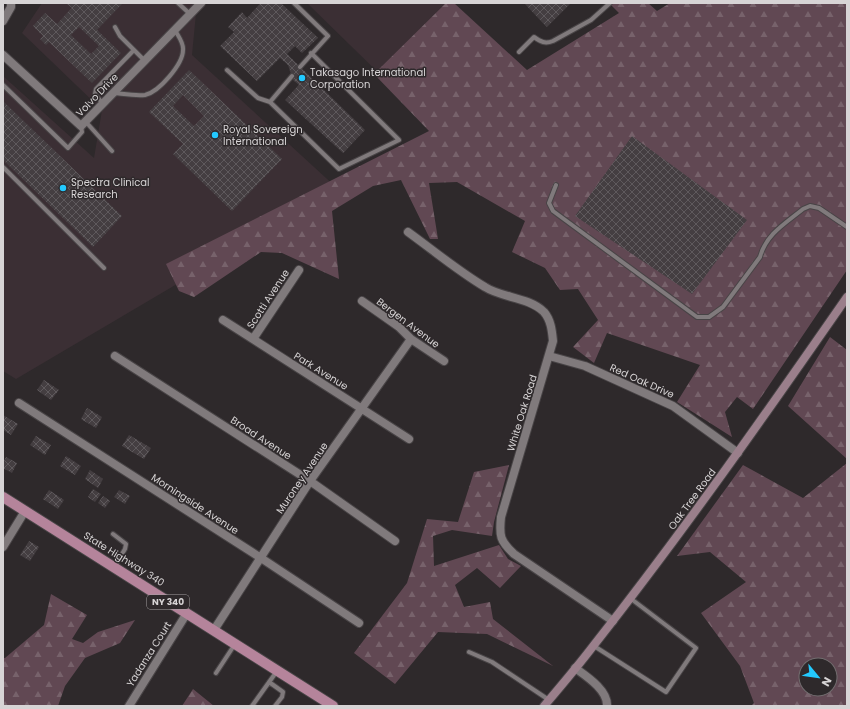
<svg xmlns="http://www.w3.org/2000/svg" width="850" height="709" viewBox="0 0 850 709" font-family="Poppins,sans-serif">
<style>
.built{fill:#3b2f34}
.forest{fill:url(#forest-firs);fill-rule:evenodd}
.building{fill:url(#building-cross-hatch);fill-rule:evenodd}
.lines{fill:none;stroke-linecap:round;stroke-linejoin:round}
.lane-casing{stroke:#484446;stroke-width:6}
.street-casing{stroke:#484446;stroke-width:10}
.secondary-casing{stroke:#484446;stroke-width:10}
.primary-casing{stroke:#484446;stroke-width:12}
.lane{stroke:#807a7c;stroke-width:4}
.street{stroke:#807a7c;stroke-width:8}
.secondary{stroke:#9a7f8b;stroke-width:8}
.primary{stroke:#b5849b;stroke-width:10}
.poi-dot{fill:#23c9fe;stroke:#2e292b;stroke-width:1.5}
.labels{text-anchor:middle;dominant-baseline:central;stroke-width:3;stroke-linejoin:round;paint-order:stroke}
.shield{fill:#2e292b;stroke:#a4a1a2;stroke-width:1}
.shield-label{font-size:9px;font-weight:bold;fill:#d7d4d5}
.poi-label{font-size:10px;fill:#d7d4d5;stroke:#2e292b;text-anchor:start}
.street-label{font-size:10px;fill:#d7d4d5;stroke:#2e292b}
</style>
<defs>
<pattern id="forest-firs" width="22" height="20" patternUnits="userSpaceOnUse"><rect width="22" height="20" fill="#614853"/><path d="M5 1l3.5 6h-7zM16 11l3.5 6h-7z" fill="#77626b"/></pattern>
<pattern id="building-cross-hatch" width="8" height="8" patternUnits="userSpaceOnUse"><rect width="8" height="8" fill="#443e41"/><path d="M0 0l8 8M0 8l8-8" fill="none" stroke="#5e595c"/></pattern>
</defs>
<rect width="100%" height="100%" fill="#2e292b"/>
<path class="built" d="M42,3h155l-5,52 146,134 -322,190 -13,-8v-295l91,82 8,-48 -80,-77z
M307,3h137l84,74 -90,54z"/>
<path class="forest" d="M446,3h8l73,67 92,-57 -10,-10h39l9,8 13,-8h177v267l-94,139 -16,-12 -12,15 7,25 -55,-35 23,-37 -93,-32 -13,30 -21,-16 25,-27 -20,-31 -18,1 -15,-22 -33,-16 13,-31 -68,-39 -28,1 9,56h-8l-29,-59 -28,6 -41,25 7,68 -57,-26 -21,-1 -67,45 -15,-6 -13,-27 263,-133 -55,-57z
M830,337l17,13v109l-59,-53z
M847,463v243h-96l3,-3 -14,-37 -39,-53 45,-31 -36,-30 -33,4 66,-91 60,33zM806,665h24v24h-24z
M509,465l-15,57 -2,14 -40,-6 -19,6 1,30 65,-21 9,14 13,7 -21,22 -23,-20 -22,17 9,22 26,-5 3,17 60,47 -66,-32 -49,-2 -43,52 -41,-31 53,-70 20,-64 31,3 16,-50z
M51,594l36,21 -15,24 11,4 15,-11 37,-12 -15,23 -35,15 -20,28 -7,20h-55v-48h2l39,-33z
M193,689l21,17h-32z"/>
<path class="building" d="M66,3h57l-26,27 24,23 -29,30 -43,-41 -3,3 -6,-6 3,-3 -10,-10 12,-13 12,11 15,-16zM79,27l20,19 -8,8 -20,-19z
M261,3h20l37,35 -16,15 -7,-7 -8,8 78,76 -22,23 -58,-53 14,-15 -6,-5 -5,-15 -8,-7 -23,23 -37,-35 14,-14 -6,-5 14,-15 5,6z
M524,3h47l-24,24z
M189,70l93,89 -50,52 -59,-57 10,-10 -34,-32zM183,95l21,21 -10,10 -21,-20z
M3,101l119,115 -29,31 -90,-87z
M632,136l115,84 -55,74 -117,-78z
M44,380l15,10 -8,10 -14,-10z
M87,408l15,9 -6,11 -15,-9z
M3,415l15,9 -7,11 -8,-5z
M129,435l22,13 -7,11 -22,-13z
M36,436l15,9 -6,10 -15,-10z
M66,456l15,10 -6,9 -15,-9z
M6,457l11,6 -5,10 -9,-5v-5z
M90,470l13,9 -5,9 -13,-9z
M93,489l8,5 -6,8 -7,-5z
M49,490l15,10 -6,9 -15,-10z
M119,490l11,6 -5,8 -11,-7z
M103,496l7,5 -5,7 -7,-5z
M29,541l10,6 -9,14 -10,-6z"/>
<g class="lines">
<g class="lane-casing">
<path id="lane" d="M178,3l12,11
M294,3l34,33 -28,31
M115,27l5,9 14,14
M519,52l15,-15c7,5 11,7 19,4l38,-21 19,-17
M227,70l31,28 12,4 69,67 60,-29 -88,-87
M3,85l65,63 14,-16 -1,-6
M114,93c10,1 21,3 31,2 14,-3 38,-31 38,-45 1,-7 -5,-14 -8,-20
M270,102l22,-26
M103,104l-8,-10 1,-5 38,-39 11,11
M86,122l26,29
M3,167l101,101
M556,185l-7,18 4,8 144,106h12l14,-10 37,-50c6,-23 26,-34 43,-48l7,-3 9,2 28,19
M113,534l13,10 -1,5 -11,18
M594,646l72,46 30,-44 -66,-50
M469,652l23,10 57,38
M216,673l19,-29
M269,682l14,10 -1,5 -7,9
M252,706l25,-35"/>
</g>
<g class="street-casing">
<path id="street" d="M3,21l8,-14v-4
M3,55l78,71 120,-123
M408,232c25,18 50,39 77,55 17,11 44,10 59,25 7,8 8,19 9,29l-52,176c-2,19 -1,24 13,37l99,67
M362,301l37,26 12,12 33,22
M223,320l186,119
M253,339l46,-69
M115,356l195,125 85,60
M549,356l36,10 88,40 65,47
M19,403l242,155 98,65
M3,547l22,-36
M214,630l96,-149 101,-142
M575,668c11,8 33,22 32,38
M129,706l58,-93"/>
</g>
<g class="secondary-casing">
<path id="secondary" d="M544,706c17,-20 34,-40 50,-61 89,-113 171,-230 253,-348"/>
</g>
<g class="primary-casing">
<path id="primary" d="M3,497l330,209"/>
</g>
<use href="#lane" class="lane"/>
<use href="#street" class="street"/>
<use href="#secondary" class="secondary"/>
<use href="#primary" class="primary"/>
</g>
<g class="poi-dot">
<circle cx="302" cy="78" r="4"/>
<circle cx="215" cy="135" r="4"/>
<circle cx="63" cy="188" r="4"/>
</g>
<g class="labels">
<rect class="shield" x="147" y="595" width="42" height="14" rx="3"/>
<g class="shield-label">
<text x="168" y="602">NY 340</text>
</g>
<g class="poi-label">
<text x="310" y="72">Takasago International<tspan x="310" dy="12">Corporation</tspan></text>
<text x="223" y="129">Royal Sovereign<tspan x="223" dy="12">International</tspan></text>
<text x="71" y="182">Spectra Clinical<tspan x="71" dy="12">Research</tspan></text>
</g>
<g class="street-label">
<text transform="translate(97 95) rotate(-46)">Volvo Drive</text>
<text transform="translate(268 299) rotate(-57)">Scotti Avenue</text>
<text transform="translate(408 323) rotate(37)">Bergen Avenue</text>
<text transform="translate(321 371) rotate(32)">Park Avenue</text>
<text transform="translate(642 381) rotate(24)">Red Oak Drive</text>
<text transform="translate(522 413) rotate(-73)">White Oak Road</text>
<text transform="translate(261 438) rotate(33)">Broad Avenue</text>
<text transform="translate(302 478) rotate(-56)">Muroney Avenue</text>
<text transform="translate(692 499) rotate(-54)">Oak Tree Road</text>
<text transform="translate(195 504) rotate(33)">Morningside Avenue</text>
<text transform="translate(124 559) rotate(32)">State Highway 340</text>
<text transform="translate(149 654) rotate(-58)">Yadanza Court</text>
</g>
</g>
<rect width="850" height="709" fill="none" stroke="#d7d4d5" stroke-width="8"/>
<g transform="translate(818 677) rotate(119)"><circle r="19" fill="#2e292b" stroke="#726d6f"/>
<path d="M0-3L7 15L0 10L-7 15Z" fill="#23c9fe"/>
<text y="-6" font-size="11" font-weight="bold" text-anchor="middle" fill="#d7d4d5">N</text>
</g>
</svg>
